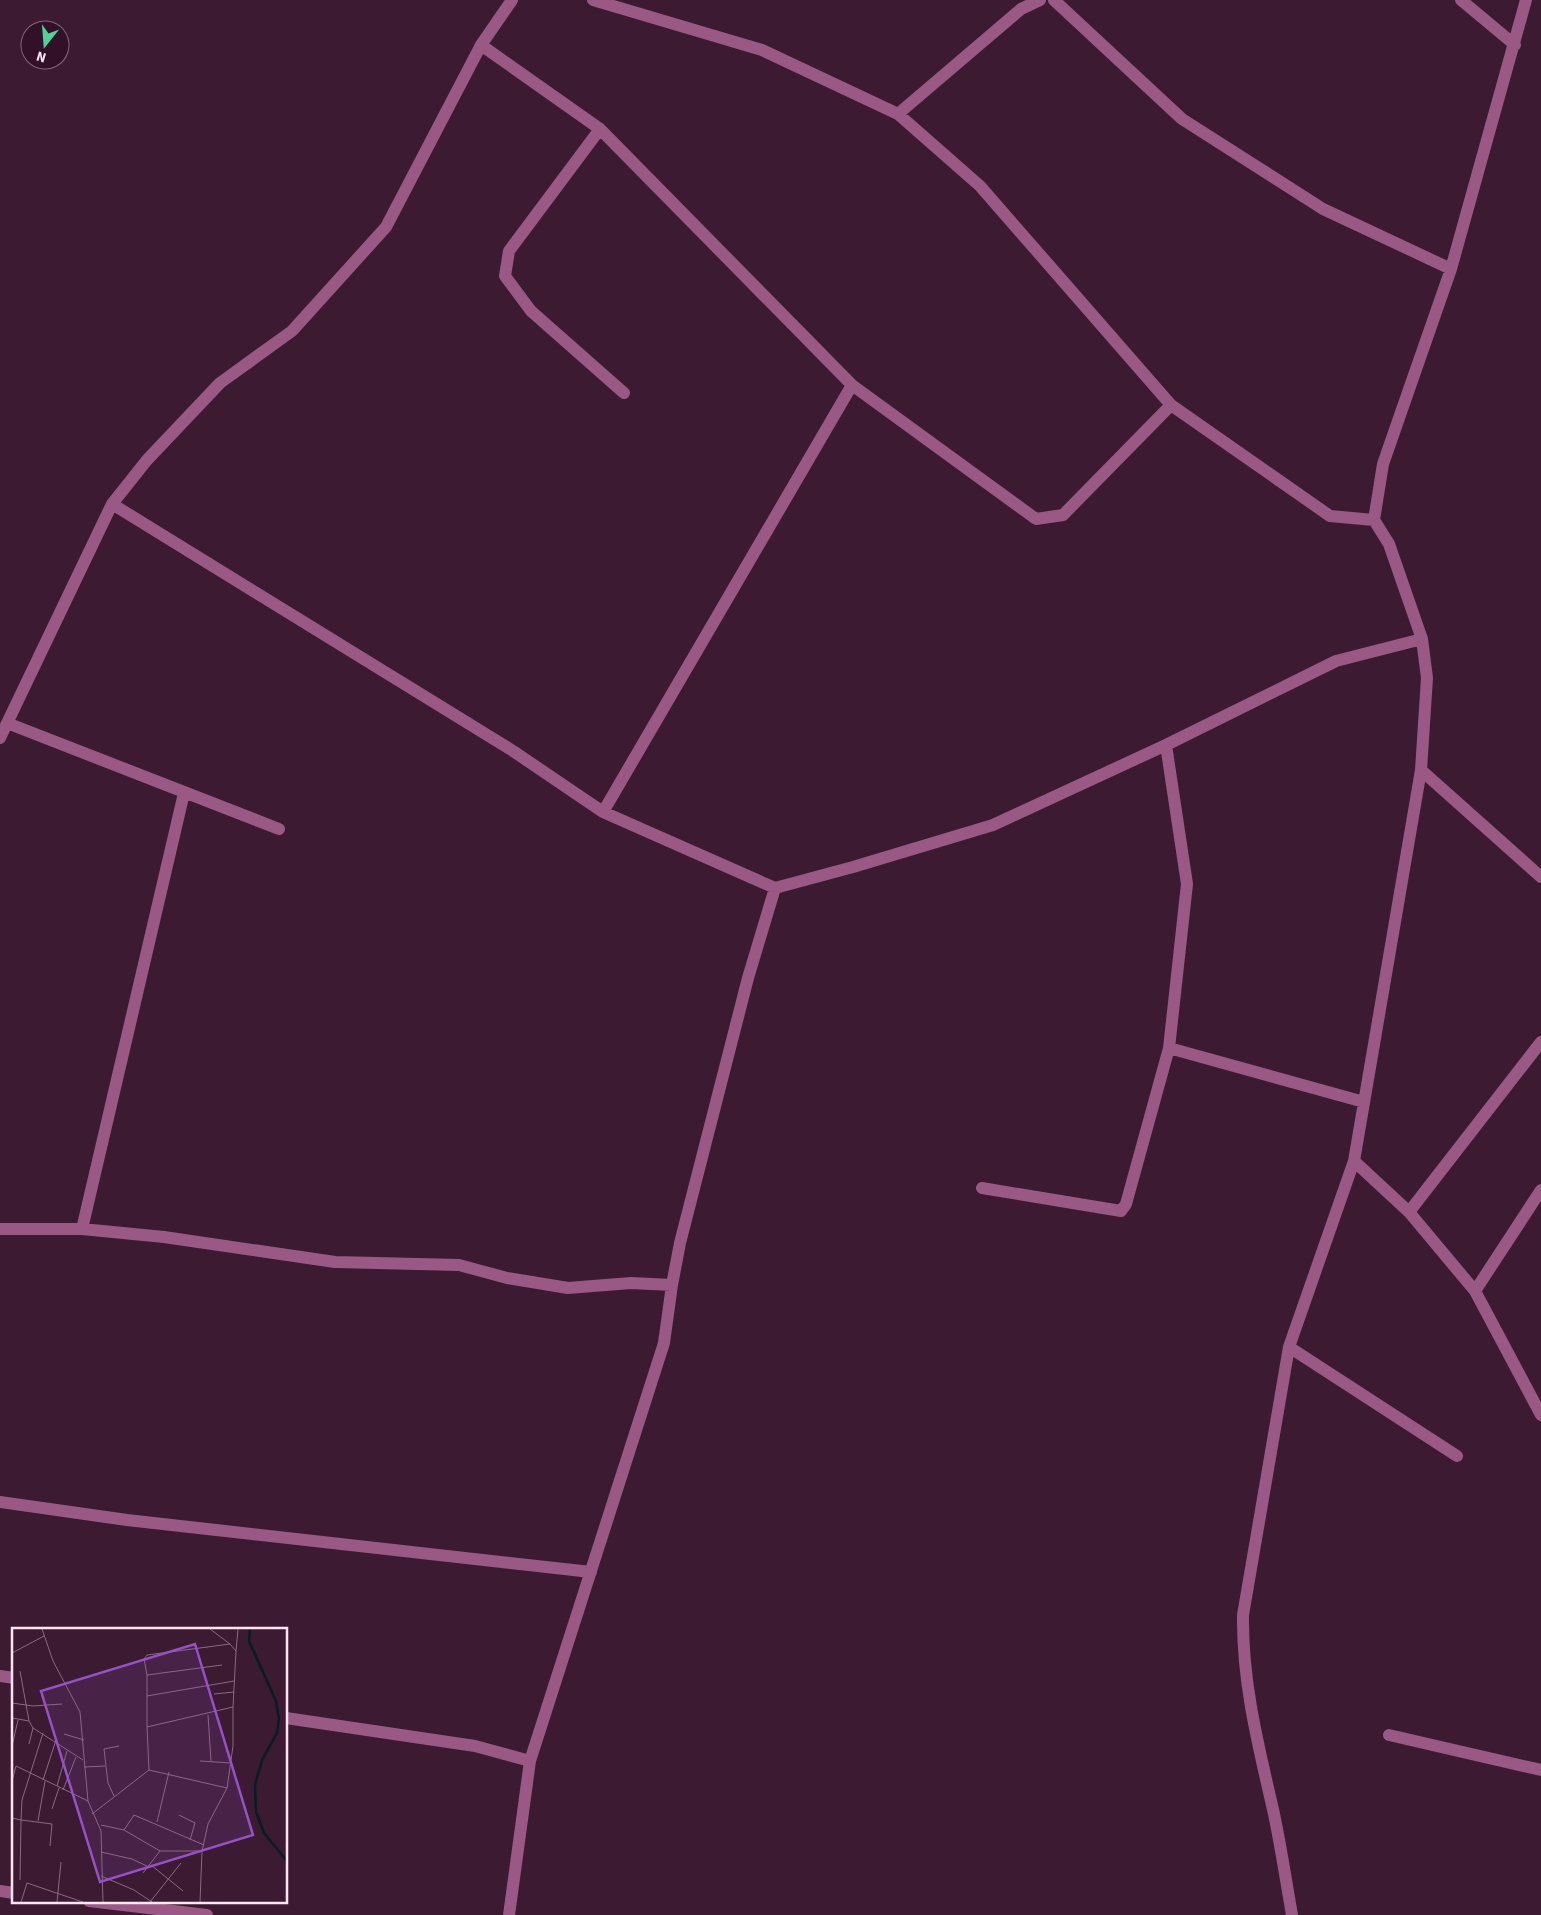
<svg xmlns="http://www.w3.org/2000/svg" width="1541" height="1915" viewBox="0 0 1541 1915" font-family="'Source Sans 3',sans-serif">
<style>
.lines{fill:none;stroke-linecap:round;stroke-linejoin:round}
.minor{stroke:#995984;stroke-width:12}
.inset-river{fill:none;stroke:#051d24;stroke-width:2.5}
.inset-road{fill:none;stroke:#896b7f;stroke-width:1}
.view{fill:#9551c9;fill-opacity:0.15;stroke:#9551c9;stroke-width:2.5}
.inset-edge{fill:none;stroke:#fce5f3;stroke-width:2.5}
</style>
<rect width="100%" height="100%" fill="#3c1a32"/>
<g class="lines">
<path class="minor" d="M593,0l169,50 136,64 82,72 191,219 159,111 44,4
M1054,0l128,119 141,90 128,60
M1461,0l54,45
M481,45l119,84 252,256 184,134 27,-4 108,-110
M898,114l123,-105 19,-9
M600,129l-91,122 -4,25 26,35 93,82
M112,504l401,247 90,61 172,76
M7,723l272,106
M0,738l112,-234 35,-44 73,-77 72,-52 94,-104 95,-182 31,-45
M1421,770l120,107
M603,812l249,-427
M1169,1048l195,54
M1354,1161l55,51 66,79 66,124
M982,1188l139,23 5,-7 43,-156 18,-164 -21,-139
M1409,1212l132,-170
M0,1229h82l82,8 171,25 124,3 48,13 61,10 63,-5 41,2 8,-42 68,-265 27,-90 78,-21 140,-42 173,-80 170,-84 86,-22
M82,1229l102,-436
M1475,1291l66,-101
M1289,1347l168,109
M0,1502l127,18 464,52
M0,1676l14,2
M286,1718l189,28 55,15 -21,154
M1389,1735l152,35
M530,1761l134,-418 8,-58
M0,1891l14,2
M89,1901l118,14
M1292,1915c-6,-34 -11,-68 -18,-101 -15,-66 -32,-131 -31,-199l46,-268 65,-186 67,-391 6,-92 -5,-39 -33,-95 -15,-24 9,-56 68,-195 75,-269"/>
</g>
<g transform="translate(12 1628)">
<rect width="275" height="275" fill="#3c1a32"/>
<path class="inset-river" d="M238,1l-1,12 27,60 3,18 -2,14 -15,27 -7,25 1,27 8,21 23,28"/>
<path class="inset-road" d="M30,1l11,32 27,51 8,89 13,30 2,71M198,1l20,15M224,23l2,-22M0,25l32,-17M8,43l9,50 4,7 50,32M135,47v52M202,66l20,-2M135,68l87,-15M0,75l21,3 29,-2M196,87l3,46M0,90l17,3M52,106l20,6M17,116l4,-16M0,118l6,-26M188,133l31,2M72,139l21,-1M137,142l78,18M31,152l13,-40M0,153l4,-15 72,35M45,158l10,-35M51,162l13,-33M102,168l-6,-13 -4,-34 15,-3M40,181l7,-21M80,186l57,-44 -2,-43 86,-20 3,-56 -6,-7 -83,11 -3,4 3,16 75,-10M167,187l16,8 -5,17M0,190l9,2 1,-20 21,-67M26,193l7,-40M145,194l12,-50M89,197l23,5 36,21h42M112,202l10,-15 70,30M89,224l31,7 17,8M139,237l32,26M131,245l17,-22M89,248l33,14 18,12M8,252l1,-60 31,4 -2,22M9,274l6,-19 56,19M45,274l4,-40M138,274l31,-39M188,274l2,-51 6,-27 19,-36 6,-42v-39"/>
<path class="view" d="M183,16l58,191 -153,47 -59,-191z"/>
<rect width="275" height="275" class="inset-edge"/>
</g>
<g transform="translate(45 45) rotate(197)"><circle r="24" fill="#311028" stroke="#826579"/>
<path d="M0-4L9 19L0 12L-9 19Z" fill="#50d398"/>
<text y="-8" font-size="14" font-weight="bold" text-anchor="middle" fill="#fce5f3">N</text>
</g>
</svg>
